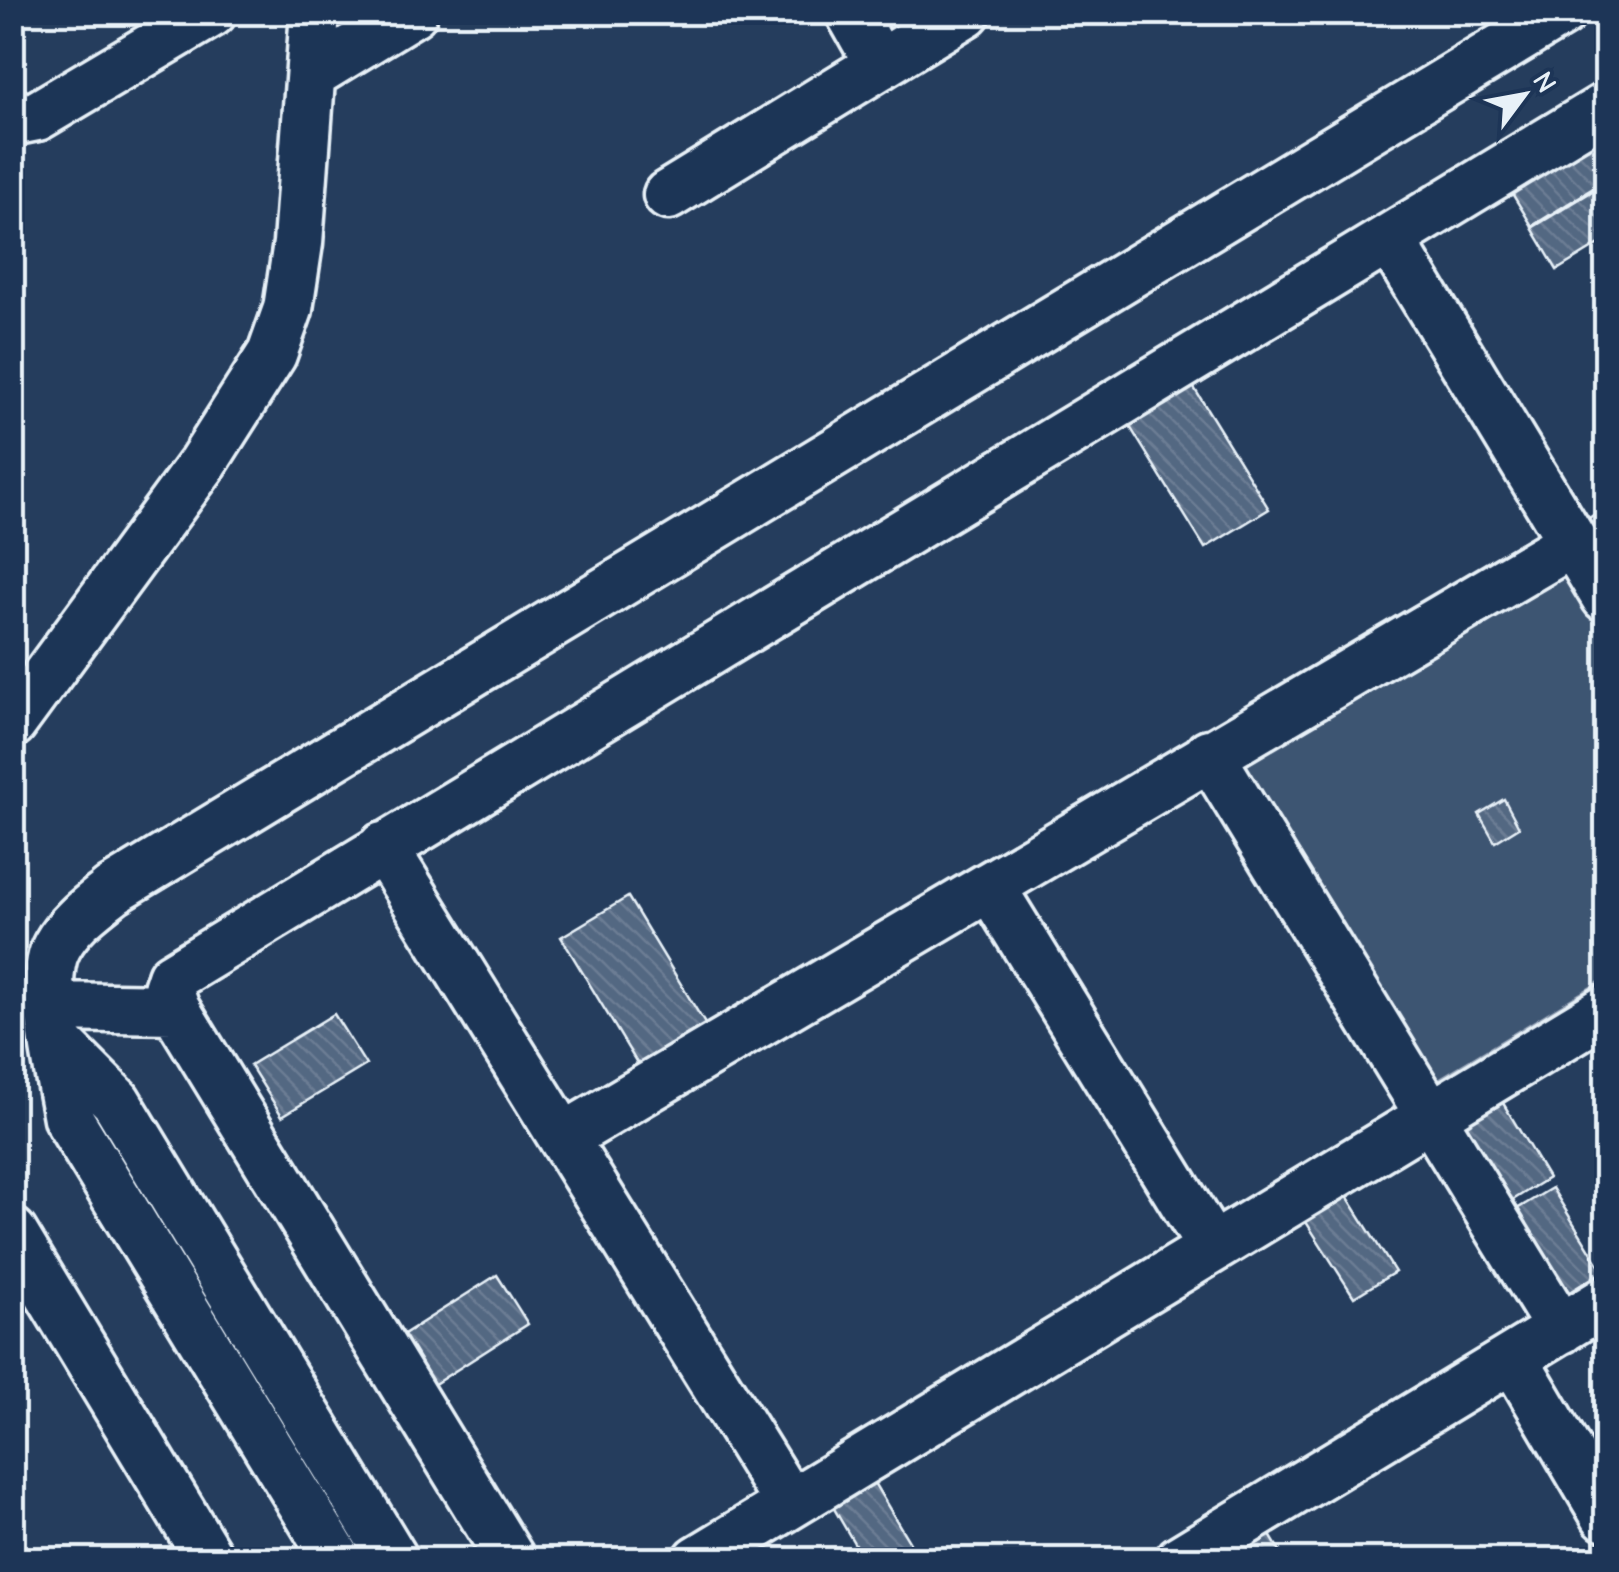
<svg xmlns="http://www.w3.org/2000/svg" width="1619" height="1572" viewBox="0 0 1619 1572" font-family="'Comic Neue',sans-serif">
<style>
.park{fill:#3e5472;stroke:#93a2b5;stroke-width:2.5}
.building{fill:url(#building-back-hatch);stroke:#e8f1f8;stroke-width:2.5}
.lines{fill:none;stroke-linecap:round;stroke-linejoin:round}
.minor-casing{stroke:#e8f1f8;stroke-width:55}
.minor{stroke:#1d3557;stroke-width:48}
</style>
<defs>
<pattern id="building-back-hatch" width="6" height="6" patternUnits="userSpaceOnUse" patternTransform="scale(2.5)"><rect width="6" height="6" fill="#536782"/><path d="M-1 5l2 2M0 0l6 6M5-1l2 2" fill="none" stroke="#6c7d94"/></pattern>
</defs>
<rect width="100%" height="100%" fill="#253d5d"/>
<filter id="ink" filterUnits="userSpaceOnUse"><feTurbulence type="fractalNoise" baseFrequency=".01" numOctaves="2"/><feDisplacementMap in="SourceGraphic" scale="20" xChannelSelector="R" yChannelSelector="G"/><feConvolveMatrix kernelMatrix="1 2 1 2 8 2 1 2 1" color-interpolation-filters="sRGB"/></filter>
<g filter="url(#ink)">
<path class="park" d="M1565,562l41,69v347l-169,102 -195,-321z"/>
<path class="building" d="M1606,134v46l-74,46 -27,-44z
M1606,183v57l-49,30 -25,-42z
M1191,383l78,126 -64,39 -78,-126z
M1606,507v39l-17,-28z
M1504,799l15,28 -24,15 -16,-28z
M628,897l79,130 -67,41 -79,-131z
M334,1014l32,51 -84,51 -32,-51z
M1500,1098l48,80 -40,25 -48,-81z
M1552,1188l51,83 -40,25 -51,-84z
M1347,1196l48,76 -41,25 -48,-75z
M497,1275l31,49 -95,61 -32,-49z
M867,1471l53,89h-56l-38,-65z
M1270,1535l15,25h-54z"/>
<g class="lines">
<g class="minor-casing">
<path id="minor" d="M850,12l30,53
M313,73l100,-61
M12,112l10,7 15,-3 175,-104
M668,195l298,-183
M1390,240l216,357
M12,723l190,-259 70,-110 16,-45 10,-66 17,-231
M1209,754l352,575
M383,847l406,656
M990,886l221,360
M52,1007l123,2
M54,1039l62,62 278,459
M563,1138l1010,-596
M12,1232l198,328
M1513,1358l93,158
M337,1560l-269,-442c-7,-41 -31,-136 -11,-172 13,-24 35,-39 56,-56l1449,-878
M511,1560l-336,-551 -7,-20 4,-12 1434,-870
M698,1560l908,-550
M1180,1560l426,-259"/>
</g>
<use href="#minor" class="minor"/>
</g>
</g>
<rect width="1619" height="1572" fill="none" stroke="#1d3557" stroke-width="50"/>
<rect x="25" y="25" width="1569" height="1522" fill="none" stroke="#e8f1f8" stroke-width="4" filter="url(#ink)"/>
<g transform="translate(1524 95) rotate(58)" stroke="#1d3557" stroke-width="8" paint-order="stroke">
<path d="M0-8L18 38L0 25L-18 38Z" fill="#e8f1f8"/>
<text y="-15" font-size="28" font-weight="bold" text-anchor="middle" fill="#e8f1f8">N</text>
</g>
</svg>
